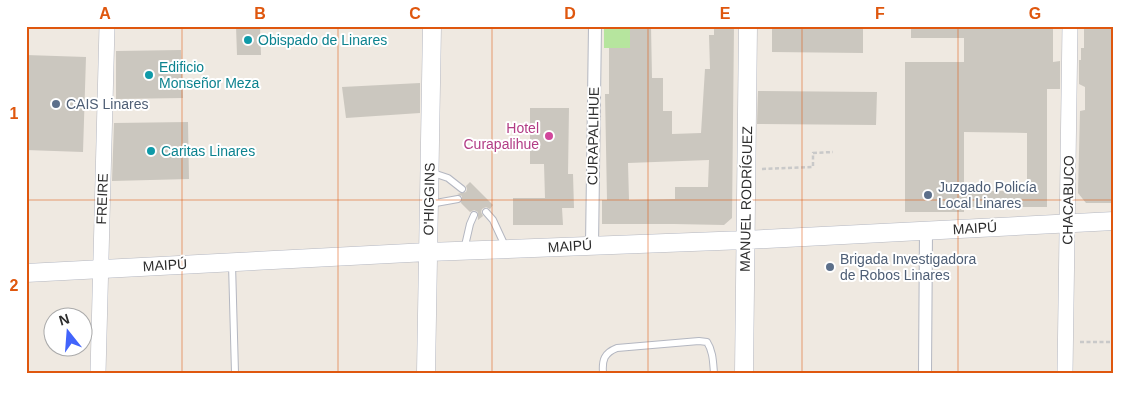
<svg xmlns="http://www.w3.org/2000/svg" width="1140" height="399" viewBox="0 0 1140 399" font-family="Helvetica,sans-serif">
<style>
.green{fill:#b6e59e}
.building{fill:#cbc7bf;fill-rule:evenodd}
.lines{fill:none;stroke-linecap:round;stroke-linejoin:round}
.service-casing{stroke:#b4b7c1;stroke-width:8}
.minor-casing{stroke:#b4b7c1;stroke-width:14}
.tertiary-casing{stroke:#b4b7c1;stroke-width:16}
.secondary-casing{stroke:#b4b7c1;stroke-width:19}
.path{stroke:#c9c9c9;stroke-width:2.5;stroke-dasharray:4 2.5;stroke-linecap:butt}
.service{stroke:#fff;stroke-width:6}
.minor{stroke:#fff;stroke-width:12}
.tertiary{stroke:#fff;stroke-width:15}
.secondary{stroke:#fff;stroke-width:18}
.grid{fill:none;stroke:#df570e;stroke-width:1;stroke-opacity:0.55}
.culture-dot{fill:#0f9aa8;stroke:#fff;stroke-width:2}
.service-dot{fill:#5c6f8a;stroke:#fff;stroke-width:2}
.hotel-dot{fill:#d1479c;stroke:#fff;stroke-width:2}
.labels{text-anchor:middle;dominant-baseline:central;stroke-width:4;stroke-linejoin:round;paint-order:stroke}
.culture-label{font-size:14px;fill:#0d838f;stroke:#fff;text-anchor:start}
.service-label{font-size:14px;fill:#4e5e75;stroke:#fff;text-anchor:start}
.hotel-label{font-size:14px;fill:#b23c85;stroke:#fff;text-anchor:end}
.street-label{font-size:14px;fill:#2e2e2e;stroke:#fff}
.neatline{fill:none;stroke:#df570e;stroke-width:2}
.grid-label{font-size:16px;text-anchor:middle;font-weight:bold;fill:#df570e}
</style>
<rect width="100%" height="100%" fill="#efe9e1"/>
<path class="green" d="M604,26h26v22h-26z"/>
<path class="building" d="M236,26h24l1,29h-24z
M630,26h21l1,52h11v33h9v23l29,-1 4,-64h5l-1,-34h5v-9h20l-2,192 -8,7 -50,-1h-72v-24h5l-2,-106h4v-46h21zM709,160l-1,27h-33v12l-46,1 -1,-37z
M772,26h91v27l-91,-1z
M911,26h142v36l7,-1v28h-13v118h-83v5h-59v-150h59v-24h-53zM964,132l63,1v58h-63z
M1084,26h30v61h-2v23h2v93h-28l-8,-10 2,-82 5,-1v-23l-6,-3v-24h2v-12h3z
M181,50l2,48 -67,1v-48z
M26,55l60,2 -3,95 -57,-2z
M420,83v30l-74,5 -4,-31z
M758,91l119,1 -1,33 -119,-1z
M530,108h39l-1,66h5l1,34h-12l1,17h-50v-27h32l-1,-34h-14z
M188,122l1,57 -77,2 2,-58z
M470,182l23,23 -3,4 -4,-2 -4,2 -1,3 2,4 -5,4v-8l-4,-2 -4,2 -9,-9 1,-7 -5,-2 9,-2 1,-3 -1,-3z"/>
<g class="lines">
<g class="service-casing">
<path id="service" d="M430,172l18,6 14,11
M430,204l28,-5
M486,212l7,8 13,28
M464,250l6,-26 4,-9
M232,264l3,109
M603,373c-1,-13 1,-20 14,-25l82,-7 8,1c6,9 6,20 7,31"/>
</g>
<g class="minor-casing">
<path id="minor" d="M592,245l3,-219
M925,373l1,-143"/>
</g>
<g class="tertiary-casing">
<path id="tertiary" d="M98,373l9,-347
M1065,373l5,-347"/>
</g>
<g class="secondary-casing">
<path id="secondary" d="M26,273l402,-21 317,-12 369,-19
M426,373l6,-347
M744,373l4,-347"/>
</g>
<path class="path" d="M762,169l51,-2v-14l20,-1
M1080,342h34"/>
<use href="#service" class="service"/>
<use href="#minor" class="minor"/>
<use href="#tertiary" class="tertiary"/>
<use href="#secondary" class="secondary"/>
</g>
<path class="grid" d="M182,26v347M338,26v347M492,26v347M648,26v347M802,26v347M958,26v347M26,200h1088"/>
<g class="culture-dot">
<circle cx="248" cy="40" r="5"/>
<circle cx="149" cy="75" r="5"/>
<circle cx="151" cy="151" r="5"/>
</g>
<g class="service-dot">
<circle cx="56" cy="104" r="5"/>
<circle cx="928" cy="195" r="5"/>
<circle cx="830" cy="267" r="5"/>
</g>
<circle class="hotel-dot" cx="549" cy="136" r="5"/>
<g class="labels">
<g class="culture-label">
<text x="258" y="40">Obispado de Linares</text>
<text x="159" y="67">Edificio<tspan x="159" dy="16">Monseñor Meza</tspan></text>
<text x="161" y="151">Caritas Linares</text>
</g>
<g class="service-label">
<text x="66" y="104">CAIS Linares</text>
<text x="938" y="187">Juzgado Policía<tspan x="938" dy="16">Local Linares</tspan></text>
<text x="840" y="259">Brigada Investigadora<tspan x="840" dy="16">de Robos Linares</tspan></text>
</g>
<g class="hotel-label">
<text x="539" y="128">Hotel<tspan x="539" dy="16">Curapalihue</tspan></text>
</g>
<g class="street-label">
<text transform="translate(593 136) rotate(-89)">CURAPALIHUE</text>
<text transform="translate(102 199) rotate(-88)">FREIRE</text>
<text transform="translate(429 199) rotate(-89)">O'HIGGINS</text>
<text transform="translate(746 199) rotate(-89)">MANUEL RODRÍGUEZ</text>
<text transform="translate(1068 200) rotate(-89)">CHACABUCO</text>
<text transform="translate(975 228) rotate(-3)">MAIPÚ</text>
<text transform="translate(570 246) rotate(-3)">MAIPÚ</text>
<text transform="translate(165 265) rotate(-3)">MAIPÚ</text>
</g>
</g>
<rect width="1140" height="399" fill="none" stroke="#ffffff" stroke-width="55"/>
<g transform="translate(68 332) rotate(343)"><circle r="24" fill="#ffffff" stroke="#ababab"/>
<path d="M0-4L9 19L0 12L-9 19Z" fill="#4264fb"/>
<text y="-8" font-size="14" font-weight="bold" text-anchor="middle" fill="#2e2e2e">N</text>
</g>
<rect x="28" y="28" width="1084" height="344" class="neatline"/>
<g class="grid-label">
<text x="105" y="19">A</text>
<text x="260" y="19">B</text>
<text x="415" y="19">C</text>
<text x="570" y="19">D</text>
<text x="725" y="19">E</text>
<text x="880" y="19">F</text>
<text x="1035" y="19">G</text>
<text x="14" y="119">1</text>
<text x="14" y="291">2</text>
</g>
</svg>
